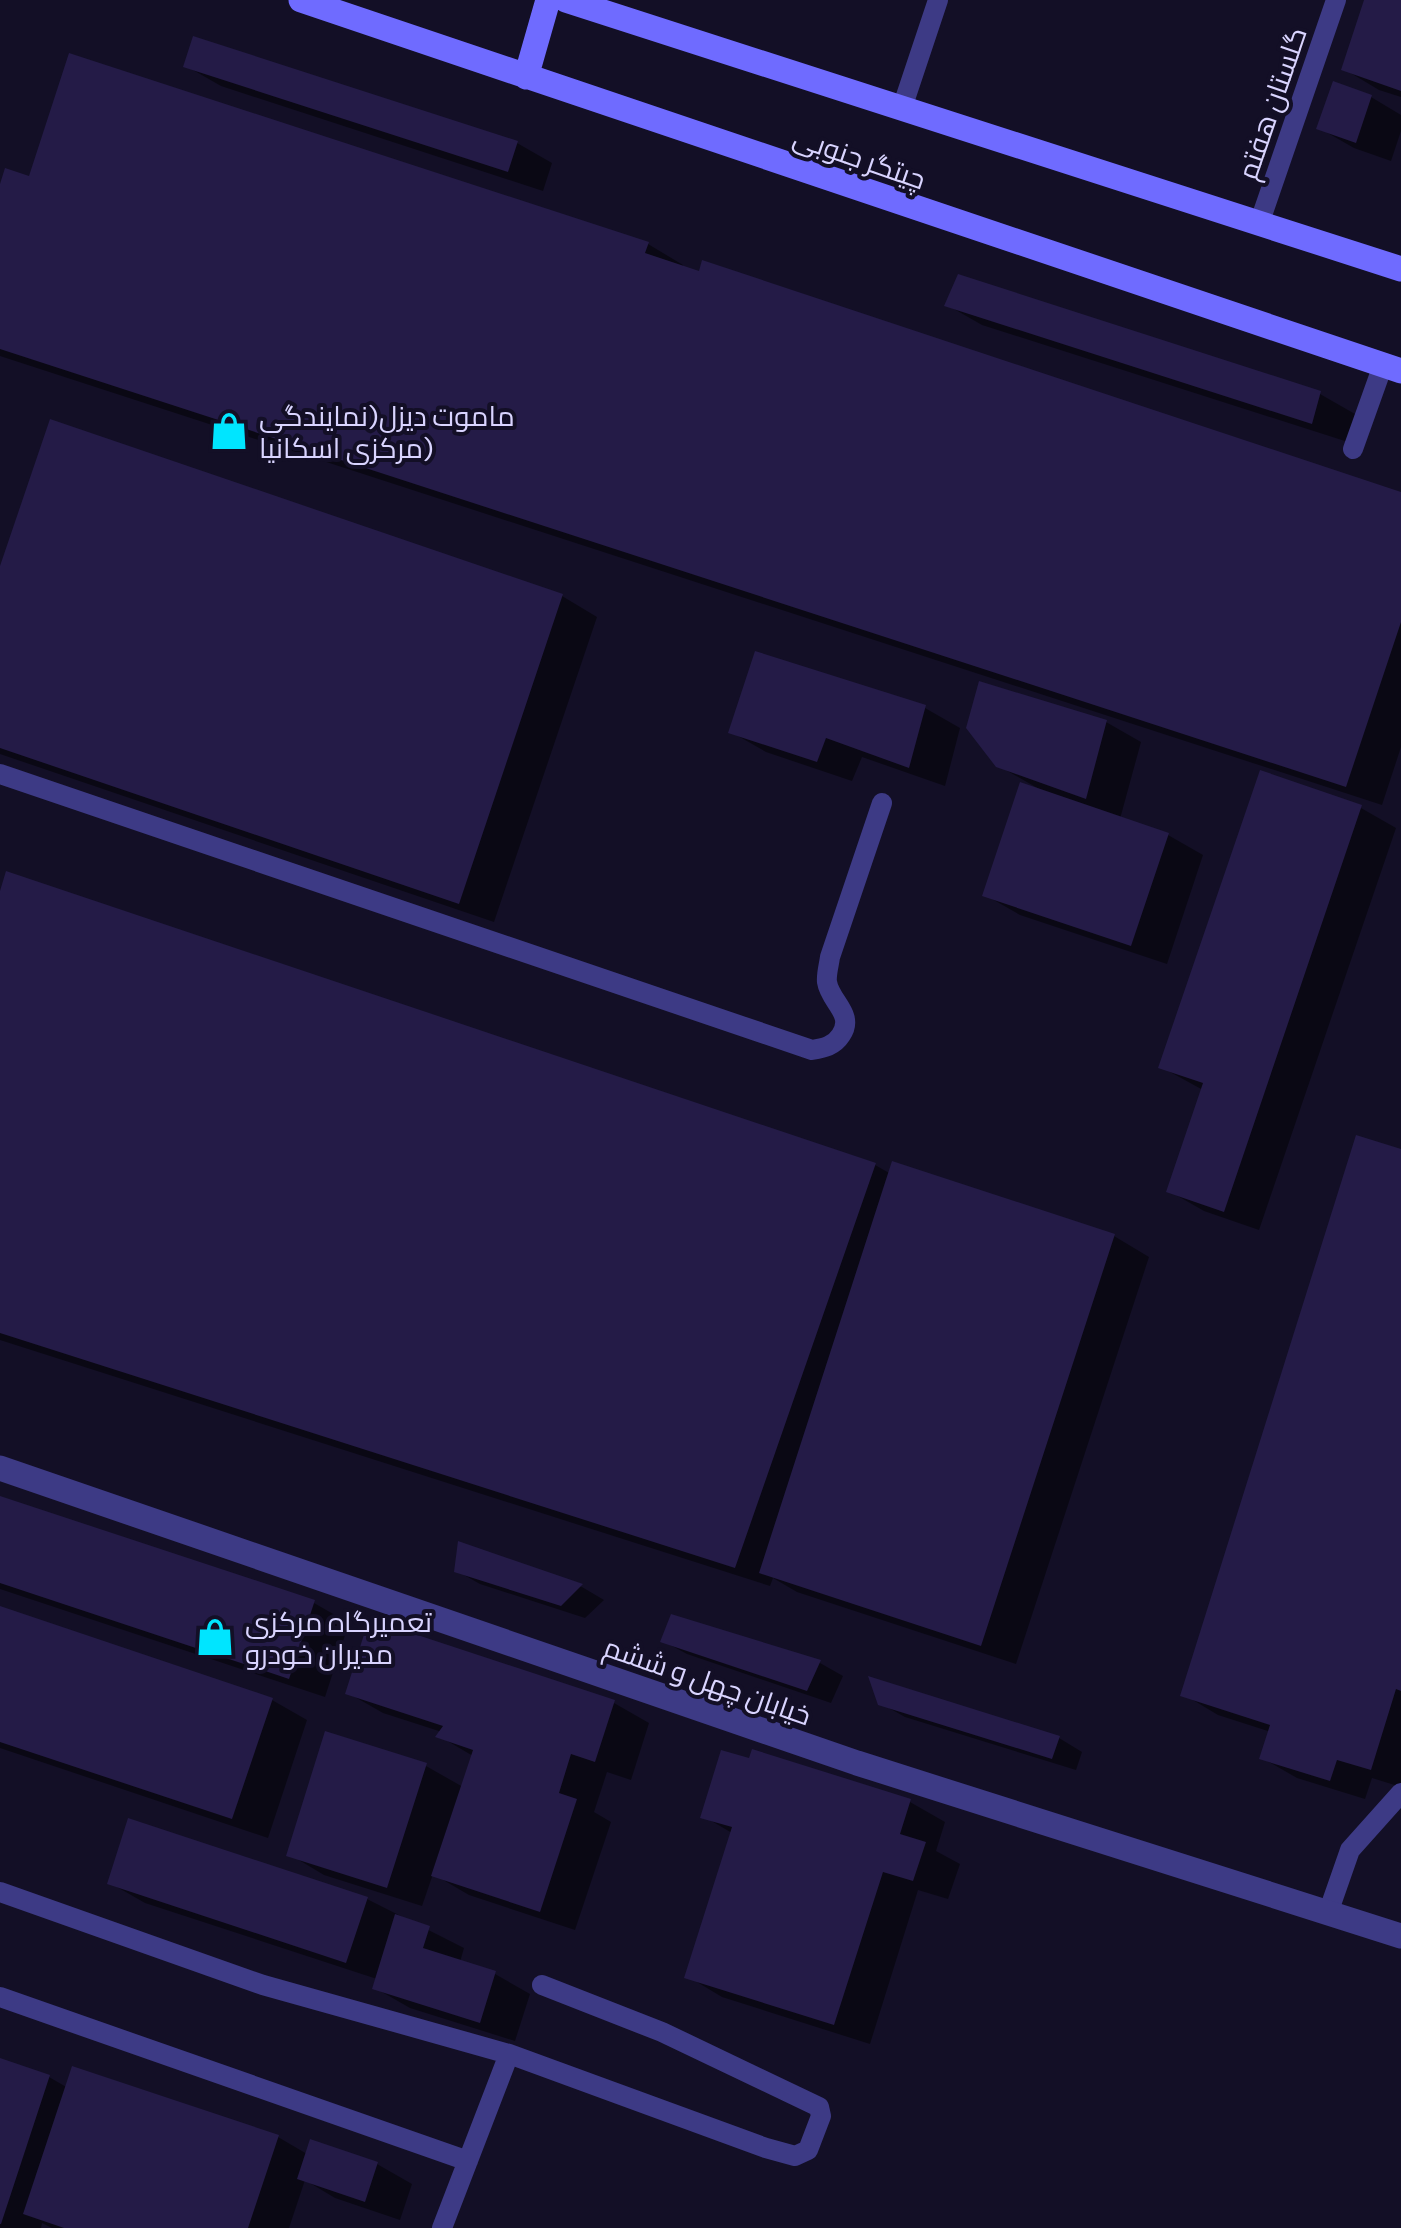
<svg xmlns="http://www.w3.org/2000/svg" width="1401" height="2228" viewBox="0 0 1401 2228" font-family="Commissioner,Cairo,sans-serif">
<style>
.shadow{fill:#0007}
.building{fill:#241b47}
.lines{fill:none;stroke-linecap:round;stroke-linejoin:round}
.lane{stroke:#3d3a85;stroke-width:20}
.street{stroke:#3d3a85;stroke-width:25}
.secondary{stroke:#6f6bff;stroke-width:25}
.labels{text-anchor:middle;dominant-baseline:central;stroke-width:8;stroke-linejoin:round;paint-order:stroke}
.street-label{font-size:28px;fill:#d9d4ff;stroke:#130f26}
.poi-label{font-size:28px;fill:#d9d4ff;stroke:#130f26;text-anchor:start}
</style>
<rect width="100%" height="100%" fill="#130f26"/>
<path class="shadow" d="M1367,0h34v97l-22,-7 -35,-21z
M186,66l331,77 35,20 -9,28 -322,-105z
M1371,97l30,18v16l-10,30 -37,-13 -35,-20z
M31,179l617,65 35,21 -1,3 719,227v252l-19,58 -1382,-449v-164z
M947,305l373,89 35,20 -7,28 -366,-117z
M51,422l511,174 35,21 -103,305 -494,-168v-180z
M925,708l35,20 -15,58 -83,-29 -10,24 -86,-29 -35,-20z
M1106,722l35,20 -21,77 48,16 35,20 -36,109 -147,-49 -35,-20 54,-106 -42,-24z
M1361,808l35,20 -137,402 -55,-19 -35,-20 34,-101 -42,-23z
M0,900l875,265 16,9 223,62 35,21 -133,407 -219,-72 -24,-14 -3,8 -770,-246z
M1401,1152v635l-29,-9 -7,21 -68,-21 -35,-20 9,-26 -53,-17 -35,-21z
M0,1499l314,104 35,20 -24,74 -325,-108z
M460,1545l122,42 22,13 -19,18 -105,-34 -23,-13z
M0,1609l272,91 35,20 -39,118 -268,-90z
M371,1622l243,81 35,20 -18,57 -24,-8 -13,40 17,10 -36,108 -106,-35 -36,-21 -11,32 -98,-31 -35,-21 137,-88 37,21 10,-31 -34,-20 3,-4 -59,-19 -35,-20z
M663,1641l157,22 23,13 -12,27 -144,-49z
M880,1703l179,35 23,14 -6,18 -171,-53z
M910,1802l35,20 -9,29 24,13 -12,35 -30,-9 -48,154 -148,-47 -35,-21 45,-143 -29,-17z
M110,1883l257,16 97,49 -4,14 35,12 35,20 -15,47 -105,-33 -35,-20 2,-9 -232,-76z
M0,2061l49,16 19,11 210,49 29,17 5,-12 65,22 35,20 -12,36 -65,-22 -30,-18 -16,48h-237l-10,-5 -1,5h-41z"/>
<path class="building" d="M1364,0h37v91l-60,-21z
M193,36l325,105 -10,31 -325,-105z
M69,53l580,189 -4,11 54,18 3,-11 699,232v130l-55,165 -1346,-438v-165l5,-16 24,8z
M1333,81l39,14 -16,48 -40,-14z
M958,274l363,117 -9,33 -368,-118z
M50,419l513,175 -104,310 -459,-156v-182z
M755,651l171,54 -17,63 -83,-30 -9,24 -89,-29z
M979,681l128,39 -21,79 -90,-32 -30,-39z
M1260,770l102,35 -138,407 -58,-20 37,-109 -45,-15z
M1020,782l149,51 -38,113 -149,-50z
M6,871l870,292 -141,405 -735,-235v-442z
M1356,1135l45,14v542l-5,-2 -25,81 -34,-10 -7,21 -71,-22 11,-34 -90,-29z
M892,1161l223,73 -134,412 -222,-73z
M0,1496l315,104 -26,79 -289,-96z
M458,1541l125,43 -22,22 -107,-34z
M0,1606l273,92 -41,121 -232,-77z
M671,1614l150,46 -14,31 -147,-49z
M369,1619l246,81 -20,62 -24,-8 -12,39 18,6 -37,113 -109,-36 42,-126 -38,-13 8,-11 -98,-32z
M868,1676l192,60 -8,23 -174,-54z
M325,1731l102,32 -40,125 -101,-32z
M752,1749l159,50 -11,35 26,8 -13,39 -30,-9 -49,153 -150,-47 48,-151 -32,-9 21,-68 28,8z
M128,1818l240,79 -22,66 -239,-79z
M395,1914l35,12 -7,22 73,23 -16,52 -108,-34z
M0,2058l50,17 -49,149h-1z
M72,2066l207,69 -31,93h-184l-41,-14z
M310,2139l68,23 -13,40 -68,-23z"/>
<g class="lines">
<path class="lane" d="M902,108l36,-108
M1259,224l77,-224
M1353,449l30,-84
M0,774l812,276c12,-2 22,-4 29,-15 14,-21 -11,-33 -14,-53 -1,-7 2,-17 3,-25l52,-154
M0,1892l263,93 246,69 257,94 29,8 13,-6 13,-34 -2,-9 -157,-75 -120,-47
M1328,1913l22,-63 51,-57
M0,1997l468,164
M442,2228l67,-174"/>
<path class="street" d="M0,1468l857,295 544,173"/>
<path class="secondary" d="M301,0l1100,371
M566,0l835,269
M526,77l22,-77"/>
</g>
<defs>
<g id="shop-bare" transform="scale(3)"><path d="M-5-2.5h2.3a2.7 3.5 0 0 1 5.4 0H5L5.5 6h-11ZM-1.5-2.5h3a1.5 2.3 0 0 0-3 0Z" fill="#00e5ff" stroke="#130f26" stroke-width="2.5" paint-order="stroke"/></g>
</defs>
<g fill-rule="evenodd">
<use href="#shop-bare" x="229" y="431"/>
<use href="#shop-bare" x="215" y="1637"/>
</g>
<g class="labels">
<g class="street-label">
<text transform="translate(1271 103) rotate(-71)">گلستان هفتم</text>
<text transform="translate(860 157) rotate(19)">چیتگر جنوبی</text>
<text transform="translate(708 1680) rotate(19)">خیابان چهل و ششم</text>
</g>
<g class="poi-label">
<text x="259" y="415">ماموت دیزل(نمایندگی<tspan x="259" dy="32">مرکزی اسکانیا)</tspan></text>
<text x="245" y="1621">تعمیرگاه مرکزی<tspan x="245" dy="32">مدیران خودرو</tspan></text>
</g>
</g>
</svg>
